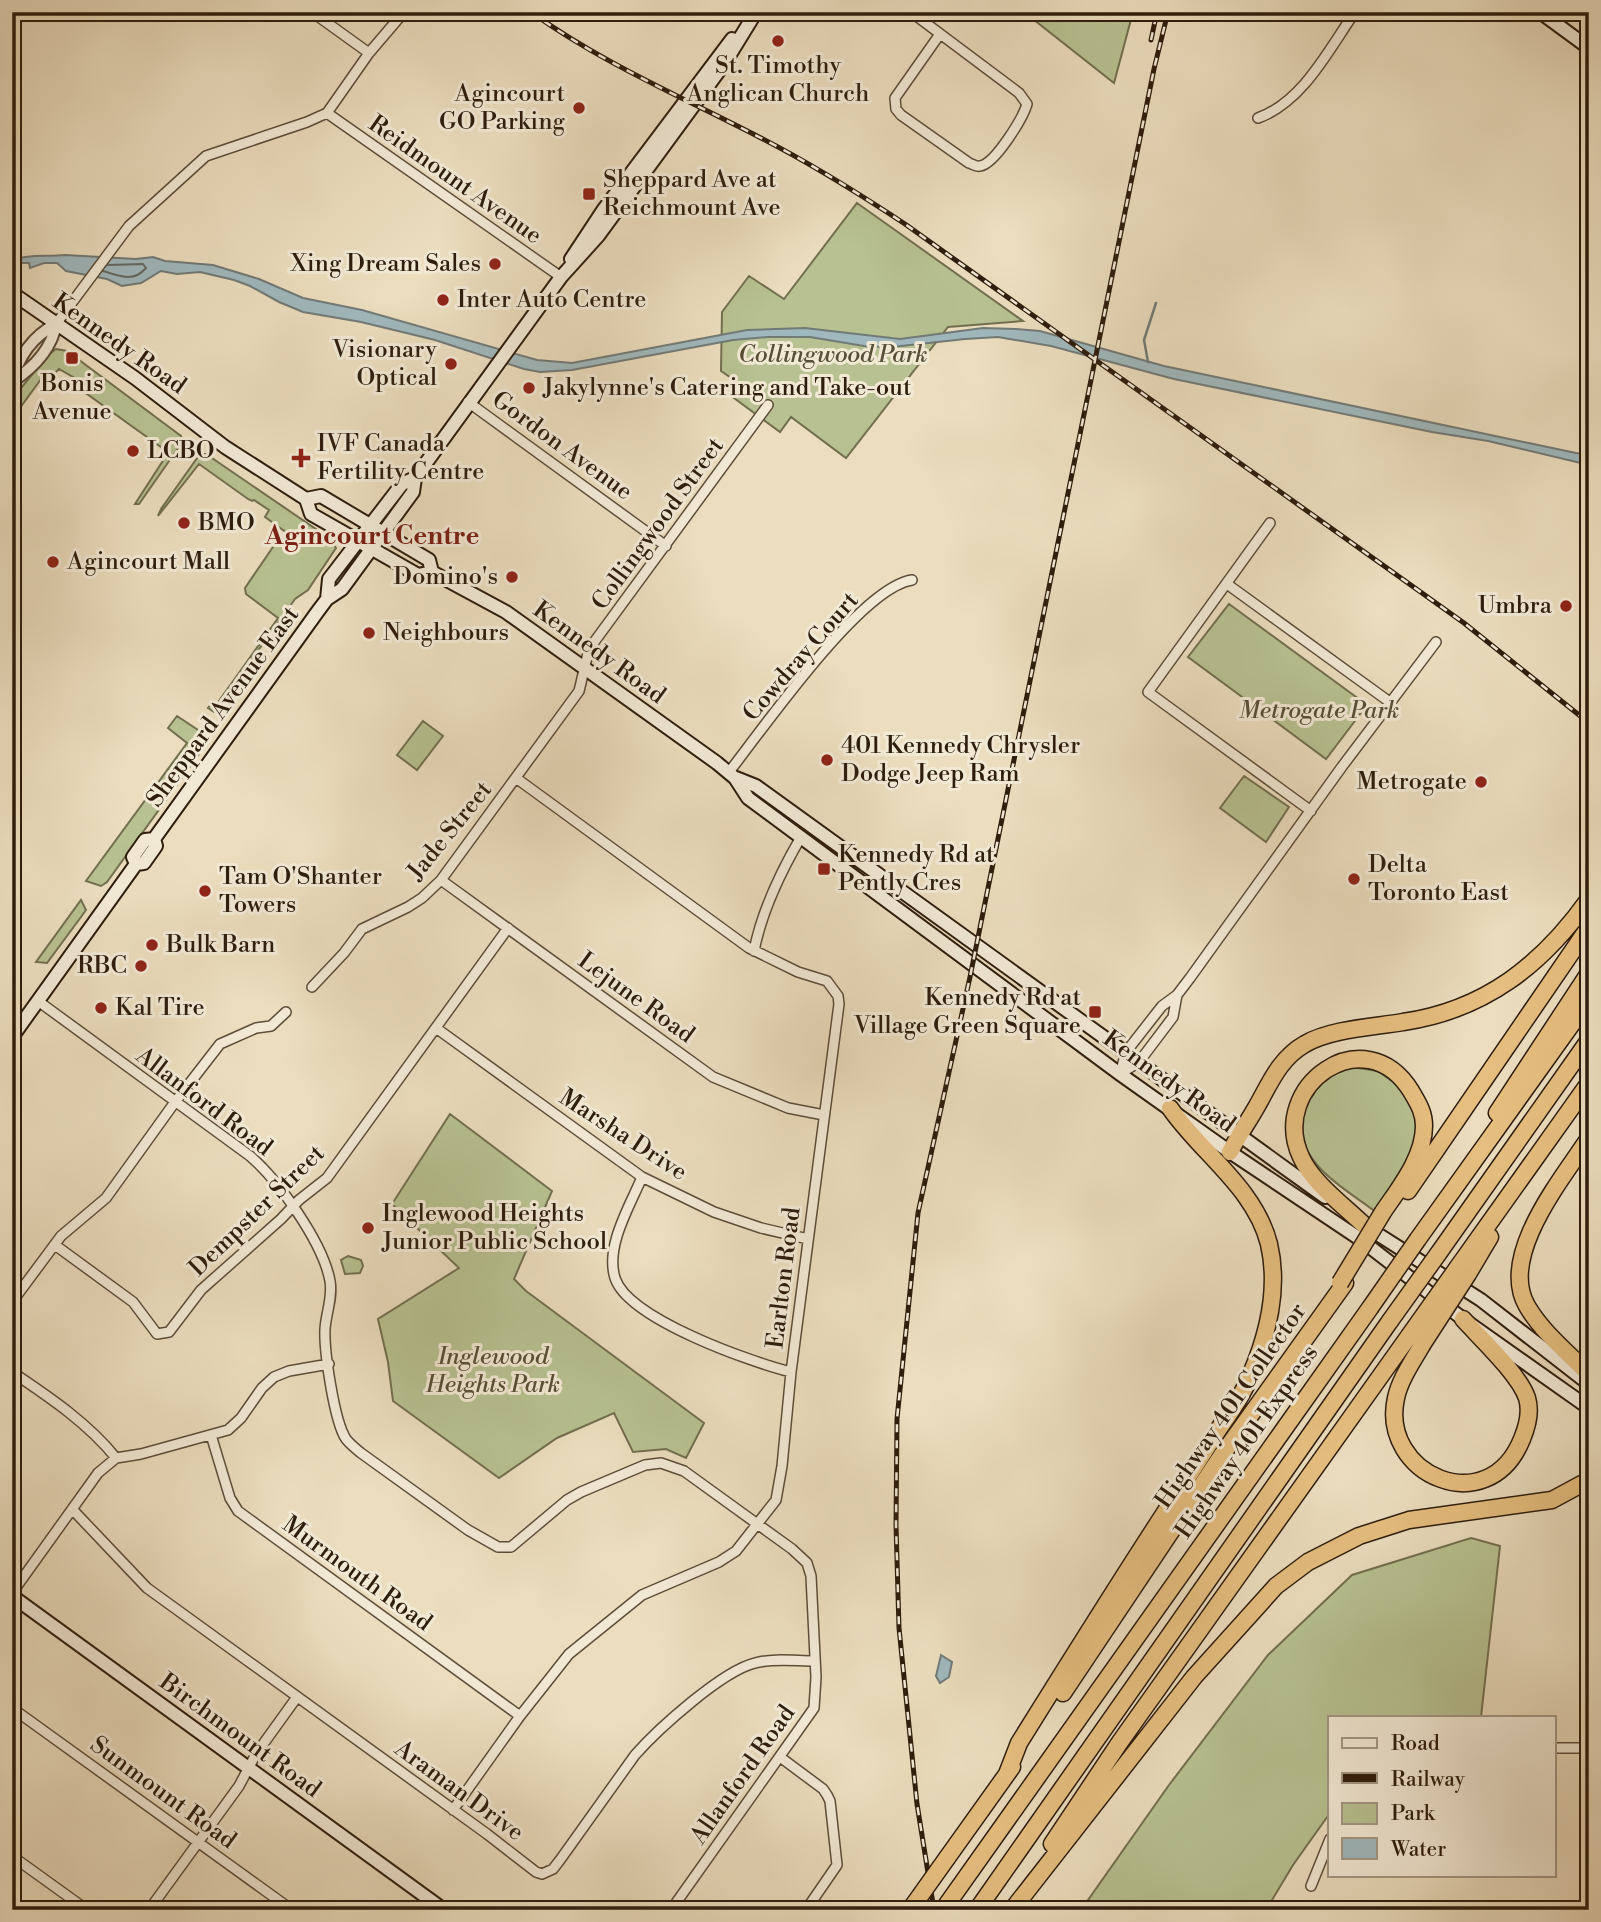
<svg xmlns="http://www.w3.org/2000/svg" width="1601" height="1922" viewBox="0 0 1601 1922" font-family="'Libre Bodoni',serif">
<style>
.green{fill:#b7c191;stroke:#726f4f;stroke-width:2}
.water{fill:#9fb8bd;stroke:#727a77;stroke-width:2}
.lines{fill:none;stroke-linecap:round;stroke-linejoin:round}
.shore{stroke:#666a65;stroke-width:2}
.stream{stroke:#727a77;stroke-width:2.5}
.minor-casing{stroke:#5d4d39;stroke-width:12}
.tertiary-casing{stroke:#5d4d39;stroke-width:14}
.secondary-casing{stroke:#2e1d0d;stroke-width:16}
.motorway-casing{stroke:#2e1d0d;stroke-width:19}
.minor{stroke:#f2e9d5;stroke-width:9}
.tertiary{stroke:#f2e9d5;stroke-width:10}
.secondary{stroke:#f2e9d5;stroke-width:12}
.motorway{stroke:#e6be7f;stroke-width:16}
.rail-casing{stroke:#2e1d0d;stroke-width:5}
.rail{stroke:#f2e9d5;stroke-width:2.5;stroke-dasharray:8;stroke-linecap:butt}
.motorway-bridge-casing{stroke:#2e1d0d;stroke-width:19;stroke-linecap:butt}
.motorway-bridge{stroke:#e6be7f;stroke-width:16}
.poi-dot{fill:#8f2418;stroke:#f2e9d5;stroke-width:2.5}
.labels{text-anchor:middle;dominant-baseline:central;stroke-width:6;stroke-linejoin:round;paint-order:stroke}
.poi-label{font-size:24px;fill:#2e1d0d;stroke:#f2e9d5;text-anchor:start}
.street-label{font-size:24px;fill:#2e1d0d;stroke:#f2e9d5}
.park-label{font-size:24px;font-style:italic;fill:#574e35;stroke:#f2e9d5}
.neighbourhood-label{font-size:26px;font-weight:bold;fill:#7a1f14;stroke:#f2e9d5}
</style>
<rect width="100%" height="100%" fill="#ebddbe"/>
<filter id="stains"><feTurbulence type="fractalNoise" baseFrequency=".00286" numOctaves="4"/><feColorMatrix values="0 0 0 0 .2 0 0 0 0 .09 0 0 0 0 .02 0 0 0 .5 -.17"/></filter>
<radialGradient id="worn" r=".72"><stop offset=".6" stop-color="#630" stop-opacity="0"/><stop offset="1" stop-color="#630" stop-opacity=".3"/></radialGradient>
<path class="green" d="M1024,12h109l-19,71z
M857,203l166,118 -75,6 -102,131 -55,-41 -11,15 -46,-34 9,-12 -22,-15 1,-59 27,-36 35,23z
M56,349l11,2 114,85v8l-42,60h-4l31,-48 -1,-6 -89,-64 2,-6 -19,-11 -6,6 -6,-4 -33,45 -2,-17 36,-44z
M200,454h6l123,84 7,10 -28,42 -13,9 -81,113 -6,-4 4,-5 4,2 62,-87 -32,-24 -1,-6 30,-44 6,-3 6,-8 -22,-16 4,-7 -15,-10 -2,1 -4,-2 -49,-35 -41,52 3,-7z
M1229,604l138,101 -41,54 -138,-102z
M177,716l24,16 6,11 -100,139 -6,4 -15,-5 101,-138 -19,-15z
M423,721l20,15 -26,34 -20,-15z
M1244,776l45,31 -23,35 -46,-34z
M81,900l5,10 -5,7 -34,46 -11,-1z
M1351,1067l27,4 18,13 15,15 6,19 -2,27 -13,32 -25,36c-18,-14 -45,-30 -59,-47 -26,-31 -25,-64 8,-89 7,-5 17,-7 25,-10z
M450,1114l102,77 -38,88 12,12 178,132 -18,35 -20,-9 -33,3 -19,-39 -57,25 -58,40 -106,-77 -5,-39 -10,-43 81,-51 -67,-64z
M348,1256l13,4 2,6 -3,7 -15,1 -4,-14z
M1471,1538l29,8 -19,171h-151v96l-37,52 -27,45h-185l88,-125 99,-130 84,-80z"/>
<path class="water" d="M65,255l71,4 17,-2 12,4 48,4 46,14 44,19 59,12 175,50 35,3 175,-33 58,-2 95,11 83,-11 33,1 24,2 124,35 412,87 13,1v11l-101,-24 -56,-9 -258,-53 -123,-33 -53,-9 -33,2 -73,8 -28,-1 -54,-9h-42l-35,3 -161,30 -32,2 -16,-3 -89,-29 -74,-18 -58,-10 -24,-10 -29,-16 -16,-6 -34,-8 -23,2 -16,-3 -20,12 -19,3 -15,-7 -41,-8 -9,-8h-13l-14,5 -1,-5h-7l-10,7v-10c16,-6 35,-3 53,-5z
M941,1655l11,7 -3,15 -9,6 -4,-7z"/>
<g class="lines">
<path class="shore" d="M103,271c17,5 30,12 43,-3l-3,-4 -35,1"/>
<path class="stream" d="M1148,362l-4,-22 12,-37"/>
<g class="minor-casing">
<path id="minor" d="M312,12l57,41
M911,12l108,81 8,11c-4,14 -32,60 -47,62 -4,1 -7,-2 -11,-3l-68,-48 -5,-6 -1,-11 45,-64
M327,113l234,164
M327,113l42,-60 35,-41
M1258,118c45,-16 71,-69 97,-106
M56,324l73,-98 77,-70 101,-34 20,-9
M468,402l198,144
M1270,523l-122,169 163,119
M1227,584l164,119
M729,772c34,-43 131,-184 183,-192
M441,880l272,197 75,31 36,7
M754,951c8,-41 26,-78 47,-114
M312,987l32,-34 18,-24 46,-22 14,-9 19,-18 138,-189 10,-42 179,-244
M38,1001l212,155c29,25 73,87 80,125 3,16 -4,32 -5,48 -1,21 9,92 21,110 4,5 10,10 15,14l107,77 30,17h13l56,-47 14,-8 64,-27 16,-2 23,8 108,78 15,14 4,13 5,101 -2,31 -143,202
M436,1028l206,149 72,35 47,16 47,11
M1120,1074l6,-22 36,-46 15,-11 13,-17 151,-210 95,-126
M1120,1074l19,-12 34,-45 4,-22
M642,1177c-12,29 -37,69 -27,101 13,41 136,84 176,94
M55,1245l78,57 24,32 12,-2 32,-42 80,-71 18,-19 28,-22 181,-250
M12,1302l49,-66 45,-38 69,-96 45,-58 36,-16 15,-2 15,-14
M12,1372c37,25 76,51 104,86
M211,1435l19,63 8,13 282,205
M72,1509l75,79 340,246 49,38 6,2 11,-5 7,-9 75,-105c23,-26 87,-84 120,-92 18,-5 40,-2 59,-2
M12,1593l86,-120 18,-15 25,-4 87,-24 13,-12 21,-30 12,-11 15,-6 40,-7
M12,1708l280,202
M1554,1748h35
M780,1757l43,32 4,6 3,6 7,64 -31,45
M453,1810l67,-94 49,-62 73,-59 77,-33 17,-11 40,-51 6,-34 9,-94 48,-368 -1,-8 -11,-15 -29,-9 -49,-24 -233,-170
M12,1856l75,54
M1311,1886l19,-47
M149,1910l90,-124 17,-32 41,-57"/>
</g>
<g class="tertiary-casing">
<path id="tertiary" d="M12,382c6,-25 21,-46 44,-58
M12,382c21,-14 40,-33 44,-58"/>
</g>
<g class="secondary-casing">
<path id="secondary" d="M1540,12l49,36
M571,259l33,-50 128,-170
M12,293l123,85 90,69 81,52 15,-3 108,64 3,12
M306,499l5,15 107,61 14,-3 74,40 211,151 18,15 13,20 372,276 110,78 127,85 106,82 126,89
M327,599l2,-20 73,-95 13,-6
M736,778l20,8 569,411
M136,864l-3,-7 12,-17 9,-1
M12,1037l124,-173 8,-1 12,-17 -2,-7 164,-228 9,-12 15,-10 71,-97 2,-14 146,-201 37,-41 126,-172 32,-52
M1365,1226l116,74 108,84
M12,1596l432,314"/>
</g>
<g class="motorway-casing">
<path id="motorway" d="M1497,1113l92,-140
M1589,1138c-27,41 -91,118 -62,168 15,26 41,47 62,68
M1230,1152c8,-16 18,-30 27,-46 13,-23 23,-48 48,-62 25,-15 69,-17 98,-22 82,-12 139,-57 186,-123
M1408,1191l181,-264
M1366,1227c-21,-21 -53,-43 -65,-70 -33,-71 64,-140 110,-66 7,12 13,21 13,35 0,31 -24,61 -41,86
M1418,1239l171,-239
M1438,1254l151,-214
M1458,1267l131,-184
M1468,1274l22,-37
M1422,1345c-9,16 -22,34 -26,53 -17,76 92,125 126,41 5,-12 9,-28 5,-41 -8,-24 -47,-60 -64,-79
M1063,1693l159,-238 123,-172
M1007,1774l12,-31c48,-77 96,-154 145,-229 17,-27 35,-54 52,-81 13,-19 27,-38 35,-59 17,-40 28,-87 18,-130 -14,-56 -68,-91 -99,-136
M1052,1844l68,-102 289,-406
M947,1858l65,-91
M943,1910l427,-602
M977,1910l413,-589
M1012,1910l182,-233 82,-91 32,-24 51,-26 50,-16 143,-20 37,-20"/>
</g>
<use href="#minor" class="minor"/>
<use href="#tertiary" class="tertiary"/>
<use href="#secondary" class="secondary"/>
<use href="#motorway" class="motorway"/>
<g class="rail-casing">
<path id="rail" d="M531,12c71,51 151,85 228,125 51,26 99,56 146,87l559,399 125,100
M1151,40l6,-28
M934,1910l-17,-106 -18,-176 -3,-103 1,-106 21,-206 52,-236 184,-908 14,-57"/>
</g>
<use href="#rail" class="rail"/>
<g class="motorway-bridge-casing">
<path id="motorway-bridge" d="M1340,1283l43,-71
M1370,1308l48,-69
M1390,1321l48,-67
M1409,1336l49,-69
M1422,1345l46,-71
M910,1910l37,-52"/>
</g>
<use href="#motorway-bridge" class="motorway-bridge"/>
</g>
<g class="poi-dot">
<circle cx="778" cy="41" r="7"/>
<circle cx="579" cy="108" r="7"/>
<rect x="582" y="187" width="14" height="14" rx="3.5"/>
<circle cx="495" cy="264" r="7"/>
<circle cx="443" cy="300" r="7"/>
<rect x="65" y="351" width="14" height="14" rx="3.5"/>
<circle cx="451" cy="364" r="7"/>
<circle cx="529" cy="388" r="7"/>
<circle cx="133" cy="451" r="7"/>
<path d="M297.5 447.5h7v7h7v7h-7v7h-7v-7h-7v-7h7z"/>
<circle cx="184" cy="523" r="7"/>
<circle cx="53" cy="562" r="7"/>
<circle cx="512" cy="577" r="7"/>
<circle cx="1566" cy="606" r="7"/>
<circle cx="369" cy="633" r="7"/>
<circle cx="827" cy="760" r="7"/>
<circle cx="1481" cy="782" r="7"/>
<rect x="817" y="862" width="14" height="14" rx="3.5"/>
<circle cx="1354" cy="879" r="7"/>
<circle cx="205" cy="891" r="7"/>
<circle cx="152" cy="945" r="7"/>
<circle cx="141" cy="966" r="7"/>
<circle cx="101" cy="1008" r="7"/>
<rect x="1088" y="1005" width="14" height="14" rx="3.5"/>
<circle cx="368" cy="1228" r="7"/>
</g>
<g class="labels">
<g class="poi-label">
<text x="778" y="66" text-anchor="middle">St. Timothy<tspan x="778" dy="28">Anglican Church</tspan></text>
<text x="565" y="94" text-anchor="end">Agincourt<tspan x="565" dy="28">GO Parking</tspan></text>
<text x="603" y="180">Sheppard Ave at<tspan x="603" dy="28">Reichmount Ave</tspan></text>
<text x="481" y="264" text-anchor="end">Xing Dream Sales</text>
<text x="457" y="300">Inter Auto Centre</text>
<text x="437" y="350" text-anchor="end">Visionary<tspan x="437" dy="28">Optical</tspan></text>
<text x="72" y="384" text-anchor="middle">Bonis<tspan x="72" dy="28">Avenue</tspan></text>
<text x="543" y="388">Jakylynne's Catering and Take-out</text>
<text x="317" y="444">IVF Canada<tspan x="317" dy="28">Fertility Centre</tspan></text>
<text x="147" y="451">LCBO</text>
<text x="198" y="523">BMO</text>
<text x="67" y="562">Agincourt Mall</text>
<text x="498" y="577" text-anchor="end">Domino's</text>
<text x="1552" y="606" text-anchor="end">Umbra</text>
<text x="383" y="633">Neighbours</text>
<text x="841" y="746">401 Kennedy Chrysler<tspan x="841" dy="28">Dodge Jeep Ram</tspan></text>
<text x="1467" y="782" text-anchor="end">Metrogate</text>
<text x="838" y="855">Kennedy Rd at<tspan x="838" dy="28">Pently Cres</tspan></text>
<text x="1368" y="865">Delta<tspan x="1368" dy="28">Toronto East</tspan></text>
<text x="219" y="877">Tam O'Shanter<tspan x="219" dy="28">Towers</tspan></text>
<text x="166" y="945">Bulk Barn</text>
<text x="127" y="966" text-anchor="end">RBC</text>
<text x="1081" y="998" text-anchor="end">Kennedy Rd at<tspan x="1081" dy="28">Village Green Square</tspan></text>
<text x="115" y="1008">Kal Tire</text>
<text x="382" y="1214">Inglewood Heights<tspan x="382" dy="28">Junior Public School</tspan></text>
</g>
<g class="street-label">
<text transform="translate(455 180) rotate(35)">Reidmount Avenue</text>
<text transform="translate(119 344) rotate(35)">Kennedy Road</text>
<text transform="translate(562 446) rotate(36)">Gordon Avenue</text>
<text transform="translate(658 524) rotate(-54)">Collingwood Street</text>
<text transform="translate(599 653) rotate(36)">Kennedy Road</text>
<text transform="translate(801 657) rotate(-49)">Cowdray Court</text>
<text transform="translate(223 707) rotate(-54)">Sheppard Avenue East</text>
<text transform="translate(450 831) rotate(-51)">Jade Street</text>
<text transform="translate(636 998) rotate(36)">Lejune Road</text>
<text transform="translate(1169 1082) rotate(36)">Kennedy Road</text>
<text transform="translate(204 1102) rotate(37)">Allanford Road</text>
<text transform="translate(623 1135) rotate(33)">Marsha Drive</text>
<text transform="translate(257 1211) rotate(-44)">Dempster Street</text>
<text transform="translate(784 1278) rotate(-83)">Earlton Road</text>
<text transform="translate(1231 1406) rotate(-55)">Highway 401 Collector</text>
<text transform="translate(1247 1442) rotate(-55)">Highway 401 Express</text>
<text transform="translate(357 1574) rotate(36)">Murmouth Road</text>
<text transform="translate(240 1736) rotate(36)">Birchmount Road</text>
<text transform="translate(743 1775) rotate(-55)">Allanford Road</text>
<text transform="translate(459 1791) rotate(36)">Araman Drive</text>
<text transform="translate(163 1793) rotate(36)">Sunmount Road</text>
</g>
<g class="park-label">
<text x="833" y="355">Collingwood Park</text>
<text x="1319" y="711">Metrogate Park</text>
<text x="493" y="1357">Inglewood<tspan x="493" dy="28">Heights Park</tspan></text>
</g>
<g class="neighbourhood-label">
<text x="372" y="536">Agincourt Centre</text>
</g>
</g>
<rect width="1601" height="1922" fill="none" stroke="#ebddbe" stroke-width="42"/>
<rect x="14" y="14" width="1573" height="1894" fill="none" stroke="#2e1d0d" stroke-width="3.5"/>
<rect x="21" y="21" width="1559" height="1880" fill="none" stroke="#2e1d0d" stroke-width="2"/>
<rect x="1328" y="1716" width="228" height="161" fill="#f2e9d5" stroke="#a49785" stroke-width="2"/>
<rect x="1342" y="1738" width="35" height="10" fill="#f2e9d5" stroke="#a49785" stroke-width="2"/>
<text x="1391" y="1750" font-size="21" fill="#2e1d0d">Road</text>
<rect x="1342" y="1773" width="35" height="10" fill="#2e1d0d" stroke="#a49785" stroke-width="2"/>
<text x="1391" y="1786" font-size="21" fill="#2e1d0d">Railway</text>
<rect x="1342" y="1803" width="35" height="21" fill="#b7c191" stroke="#a49785" stroke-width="2"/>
<text x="1391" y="1820" font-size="21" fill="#2e1d0d">Park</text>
<rect x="1342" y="1838" width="35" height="21" fill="#9fb8bd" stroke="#a49785" stroke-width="2"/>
<text x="1391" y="1856" font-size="21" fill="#2e1d0d">Water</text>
<rect width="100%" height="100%" filter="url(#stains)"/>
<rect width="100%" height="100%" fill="url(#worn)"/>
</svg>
